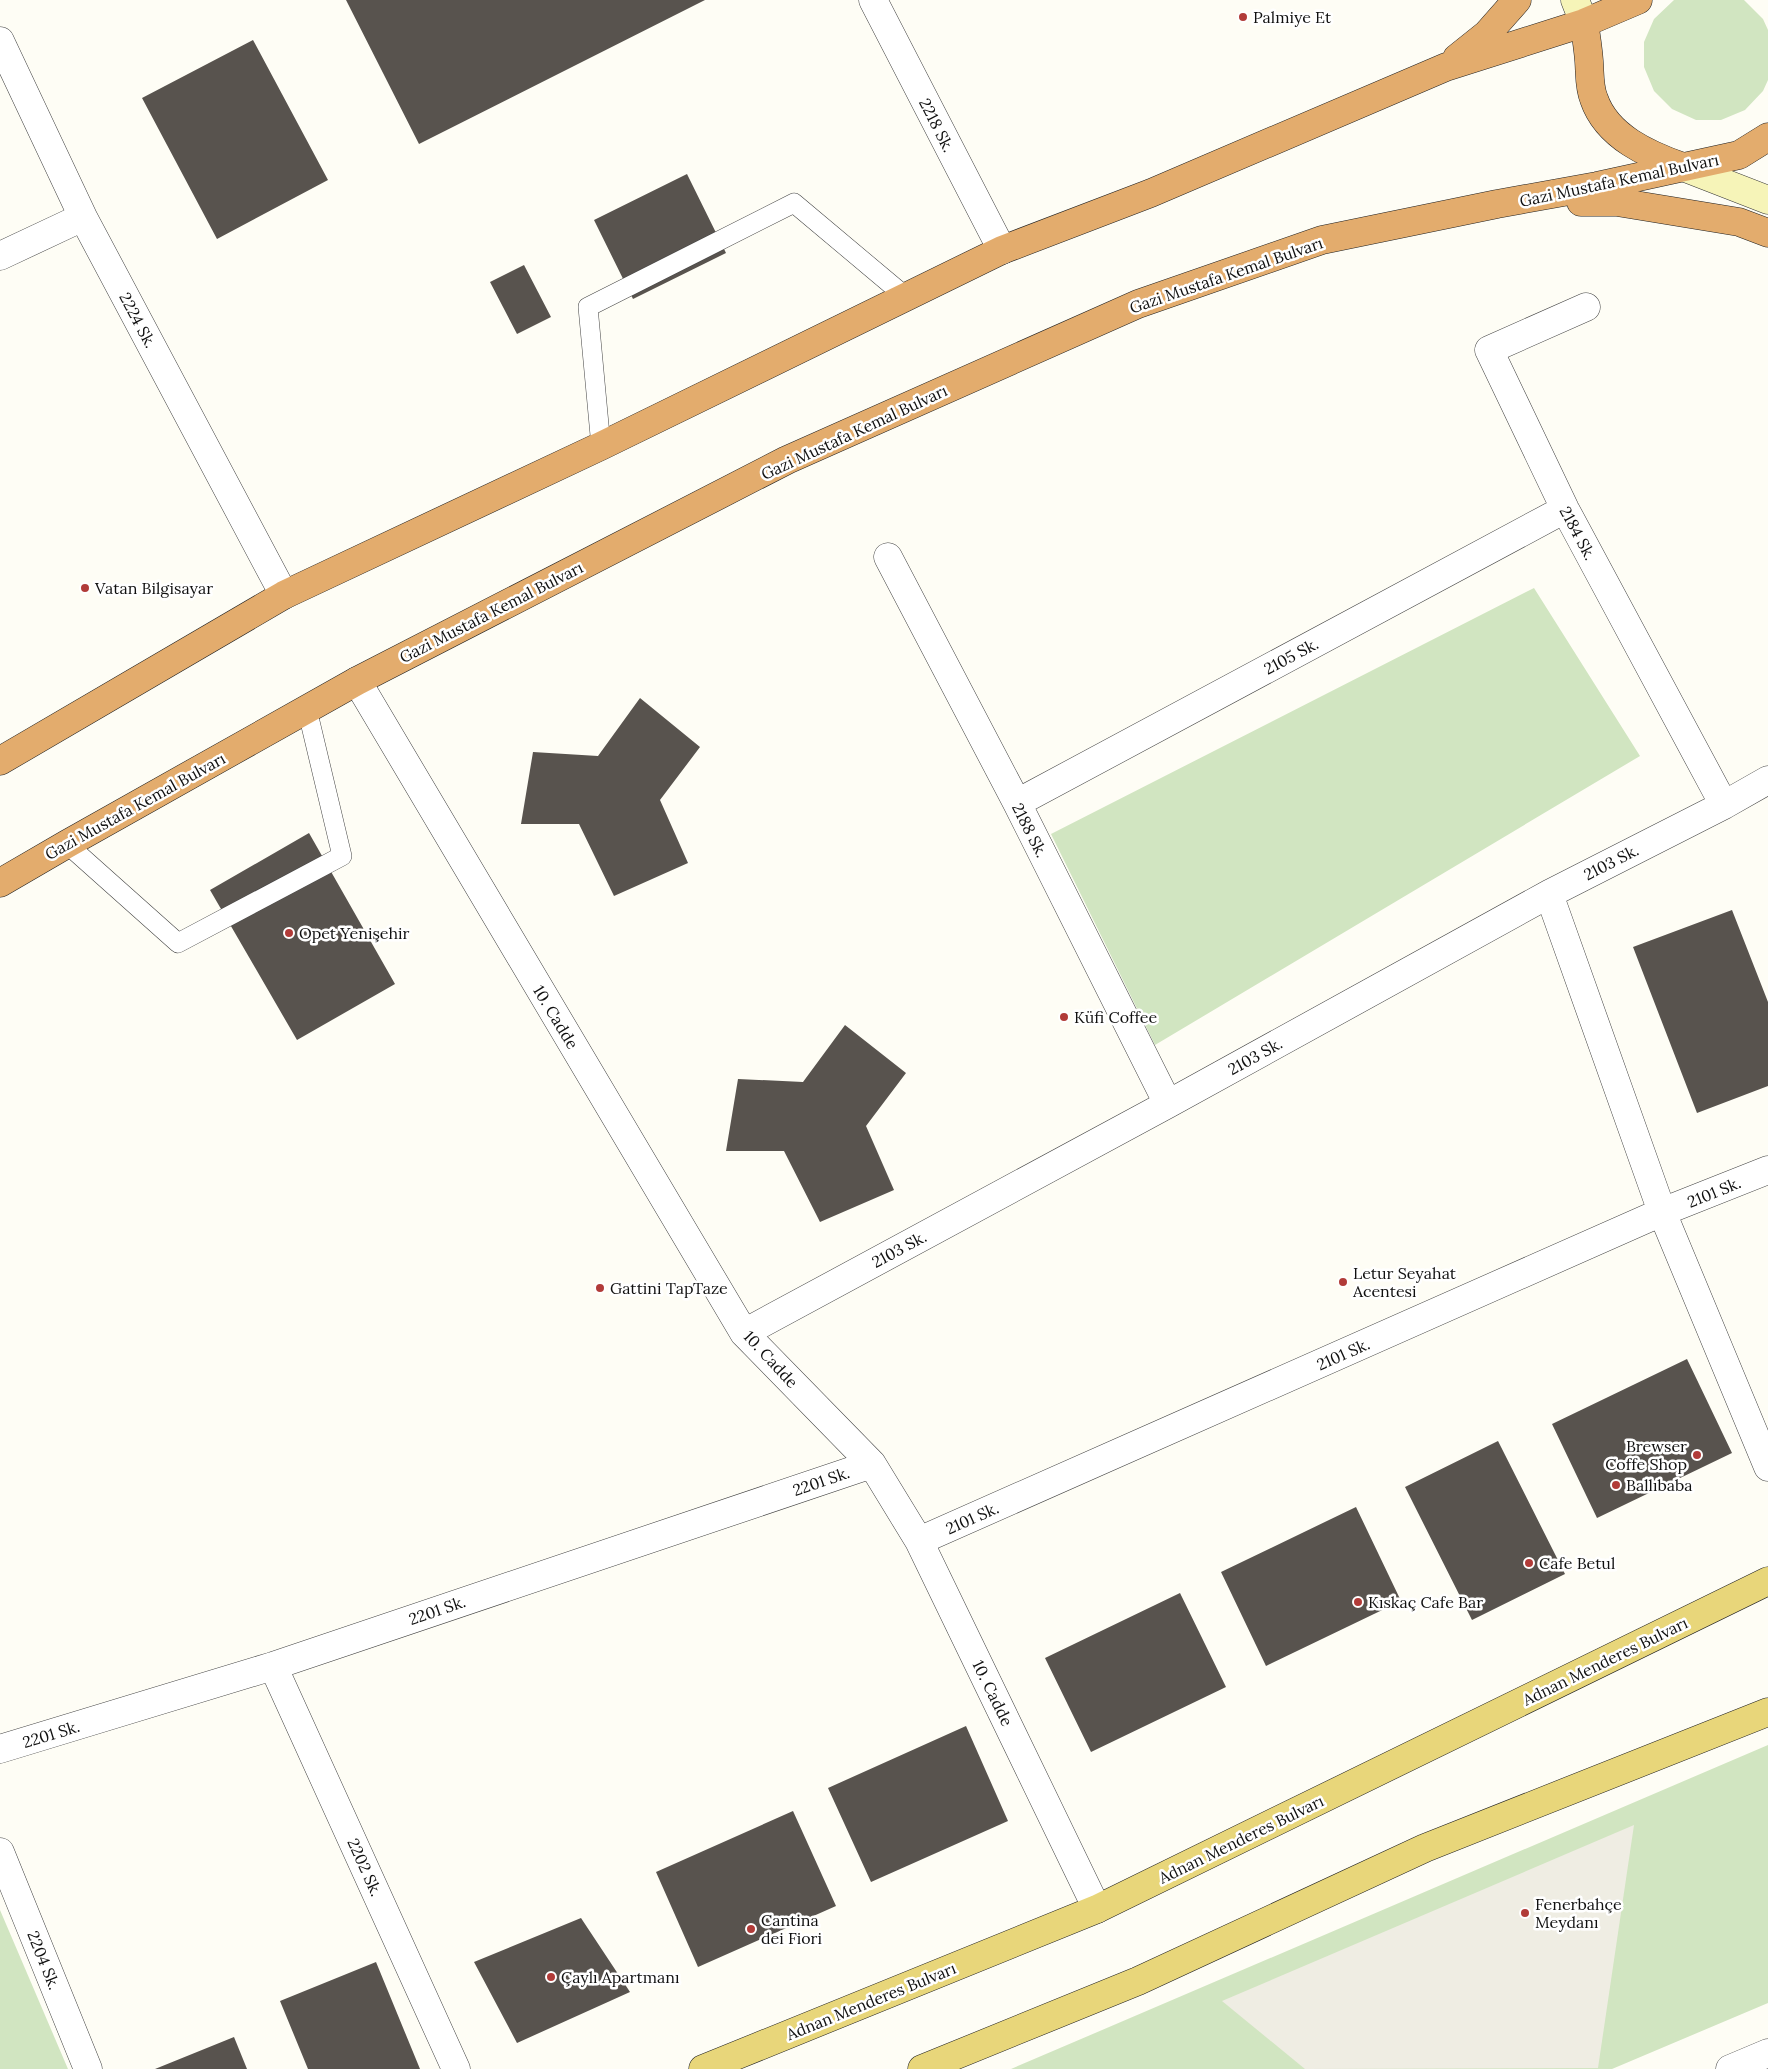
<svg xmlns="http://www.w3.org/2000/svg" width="1768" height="2069" viewBox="0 0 1768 2069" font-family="Lora,serif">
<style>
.green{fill:#d1e5c1}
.plaza{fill:#efede3}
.building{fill:#58534e}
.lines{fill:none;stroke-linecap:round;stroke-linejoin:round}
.lane-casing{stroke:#434343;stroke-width:20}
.street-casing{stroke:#434343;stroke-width:29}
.secondary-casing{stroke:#323232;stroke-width:29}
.primary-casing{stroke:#212121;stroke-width:29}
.highway-casing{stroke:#212121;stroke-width:29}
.lane{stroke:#fff;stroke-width:19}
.street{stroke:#fff;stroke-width:28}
.secondary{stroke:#f6f4b8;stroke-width:28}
.primary{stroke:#e8d67a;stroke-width:28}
.highway{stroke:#e3ac6d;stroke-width:28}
.poi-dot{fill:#b13b38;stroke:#fff;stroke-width:2}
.labels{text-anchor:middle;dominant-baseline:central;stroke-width:5;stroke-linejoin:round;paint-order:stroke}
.poi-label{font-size:16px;fill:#101010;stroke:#fff;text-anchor:start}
.street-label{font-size:16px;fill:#101010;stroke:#fff}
</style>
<rect width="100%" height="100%" fill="#fefdf5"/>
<path class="green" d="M1674,0h70l19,19 5,11v50l-5,11 -18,19 -24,10h-25l-24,-11 -18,-18 -10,-24v-25l10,-23z
M1534,588l106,168 -485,289 -104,-211z
M1768,1745v258l-156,66h-601z
M0,1910l68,159h-68z"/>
<path class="plaza" d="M1634,1825l-36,243 -293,1 -83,-68z"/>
<path class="building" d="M346,0h359l-286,144z
M253,40l75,140 -111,59 -75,-141z
M687,174l39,79 -93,46 -39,-79z
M524,265l27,52 -34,17 -27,-52z
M640,698l60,49 -40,53 28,63 -74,33 -35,-72h-58l12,-72 65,4z
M309,833l86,151 -98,56 -87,-150z
M1732,910l36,92v84l-71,27 -64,-166z
M845,1025l61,48 -40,53 28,64 -74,32 -36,-71h-58l12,-72 65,3z
M1687,1359l45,94 -135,65 -45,-94z
M1498,1441l67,133 -93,46 -67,-133z
M1356,1507l45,94 -135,65 -45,-94z
M1180,1593l46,94 -135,65 -46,-94z
M966,1726l42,95 -137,61 -43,-94z
M793,1811l43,95 -138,61 -42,-95z
M581,1918l49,74 -113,51 -43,-81z
M376,1962l44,107h-112l-28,-68z
M234,2037l13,32h-92z"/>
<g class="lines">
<g class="lane-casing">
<path id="lane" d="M601,446l-13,-139 206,-104 112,94
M67,844l111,99 164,-87 -35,-147"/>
</g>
<g class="street-casing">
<path id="street" d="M873,0l129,250
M0,41l83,176 201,378
M0,256l83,-39
M1586,307l-97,43 76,159 159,296
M888,557l129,246 151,301
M357,681l387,652 128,131 47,77 178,368
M1017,803l548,-294
M1549,894l113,318 106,255
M744,1333l424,-229 381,-210 175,-89 44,-25
M919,1541l743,-329 106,-42
M273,1666l183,403
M0,1749l273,-83 599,-202
M0,1852l88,217
M1730,2069l38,-16"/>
</g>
<g class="secondary-casing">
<path id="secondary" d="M1575,0l9,23
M1683,167l85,33"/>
</g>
<g class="primary-casing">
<path id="primary" d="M703,2069l394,-160 671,-328
M922,2069l216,-88 287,-133 343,-136"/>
</g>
<g class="highway-casing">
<path id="highway" d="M1584,23c2,12 4,25 5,38 1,13 0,26 5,38 13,38 55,56 89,68
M1457,58l30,-24 30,-34
M1581,202h36l122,20 29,11
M0,761l284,-166 317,-149 401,-196 149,-57 295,-126 138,-44 54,-23
M0,883l67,-39 290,-163 430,-221 351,-156 184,-64 175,-36 100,-18 142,-31 29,-18"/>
</g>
<use href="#lane" class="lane"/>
<use href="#street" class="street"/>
<use href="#secondary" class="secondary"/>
<use href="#primary" class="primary"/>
<use href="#highway" class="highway"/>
</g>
<g class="poi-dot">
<circle cx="1243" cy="17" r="5"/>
<circle cx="85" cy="588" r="5"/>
<circle cx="289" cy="933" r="5"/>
<circle cx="1064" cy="1017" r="5"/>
<circle cx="1343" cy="1282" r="5"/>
<circle cx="600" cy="1288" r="5"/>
<circle cx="1697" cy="1455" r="5"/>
<circle cx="1616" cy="1485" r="5"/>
<circle cx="1529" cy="1563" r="5"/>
<circle cx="1358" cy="1602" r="5"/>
<circle cx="1525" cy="1913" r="5"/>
<circle cx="751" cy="1929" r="5"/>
<circle cx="551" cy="1977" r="5"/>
</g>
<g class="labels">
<g class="poi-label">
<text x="1253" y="17">Palmiye Et</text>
<text x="95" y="588">Vatan Bilgisayar</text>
<text x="299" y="933">Opet Yenişehir</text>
<text x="1074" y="1017">Küfi Coffee</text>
<text x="1353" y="1273">Letur Seyahat<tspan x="1353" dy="18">Acentesi</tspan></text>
<text x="610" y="1288">Gattini TapTaze</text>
<text x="1687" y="1446" text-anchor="end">Brewser<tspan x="1687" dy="18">Coffe Shop</tspan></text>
<text x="1626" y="1485">Ballıbaba</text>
<text x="1539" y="1563">Cafe Betul</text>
<text x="1368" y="1602">Kıskaç Cafe Bar</text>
<text x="1535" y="1904">Fenerbahçe<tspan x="1535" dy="18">Meydanı</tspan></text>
<text x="761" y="1920">Cantina<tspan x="761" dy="18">dei Fiori</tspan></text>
<text x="561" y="1977">Çaylı Apartmanı</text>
</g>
<g class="street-label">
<text transform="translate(937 125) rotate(63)">2218 Sk.</text>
<text transform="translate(1619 180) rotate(-12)">Gazi Mustafa Kemal Bulvarı</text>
<text transform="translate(1226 275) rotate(-19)">Gazi Mustafa Kemal Bulvarı</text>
<text transform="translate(138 320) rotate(62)">2224 Sk.</text>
<text transform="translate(854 432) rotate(-25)">Gazi Mustafa Kemal Bulvarı</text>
<text transform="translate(1578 533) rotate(62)">2184 Sk.</text>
<text transform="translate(491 612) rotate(-27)">Gazi Mustafa Kemal Bulvarı</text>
<text transform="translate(1291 656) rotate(-28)">2105 Sk.</text>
<text transform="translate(135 806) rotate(-29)">Gazi Mustafa Kemal Bulvarı</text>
<text transform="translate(1030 830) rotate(63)">2188 Sk.</text>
<text transform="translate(1611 862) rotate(-27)">2103 Sk.</text>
<text transform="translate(556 1017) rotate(59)">10. Cadde</text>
<text transform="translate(1255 1056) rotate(-29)">2103 Sk.</text>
<text transform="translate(1714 1192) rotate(-22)">2101 Sk.</text>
<text transform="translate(899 1249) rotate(-28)">2103 Sk.</text>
<text transform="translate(1343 1354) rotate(-24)">2101 Sk.</text>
<text transform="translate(771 1359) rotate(47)">10. Cadde</text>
<text transform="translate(821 1481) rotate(-19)">2201 Sk.</text>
<text transform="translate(972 1518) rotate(-24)">2101 Sk.</text>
<text transform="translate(437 1610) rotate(-19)">2201 Sk.</text>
<text transform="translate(1605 1661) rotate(-26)">Adnan Menderes Bulvarı</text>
<text transform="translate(993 1693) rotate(64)">10. Cadde</text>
<text transform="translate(51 1734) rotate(-17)">2201 Sk.</text>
<text transform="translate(1241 1839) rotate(-26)">Adnan Menderes Bulvarı</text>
<text transform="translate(365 1867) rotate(66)">2202 Sk.</text>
<text transform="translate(44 1960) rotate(68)">2204 Sk.</text>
<text transform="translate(871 2001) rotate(-22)">Adnan Menderes Bulvarı</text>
</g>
</g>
</svg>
